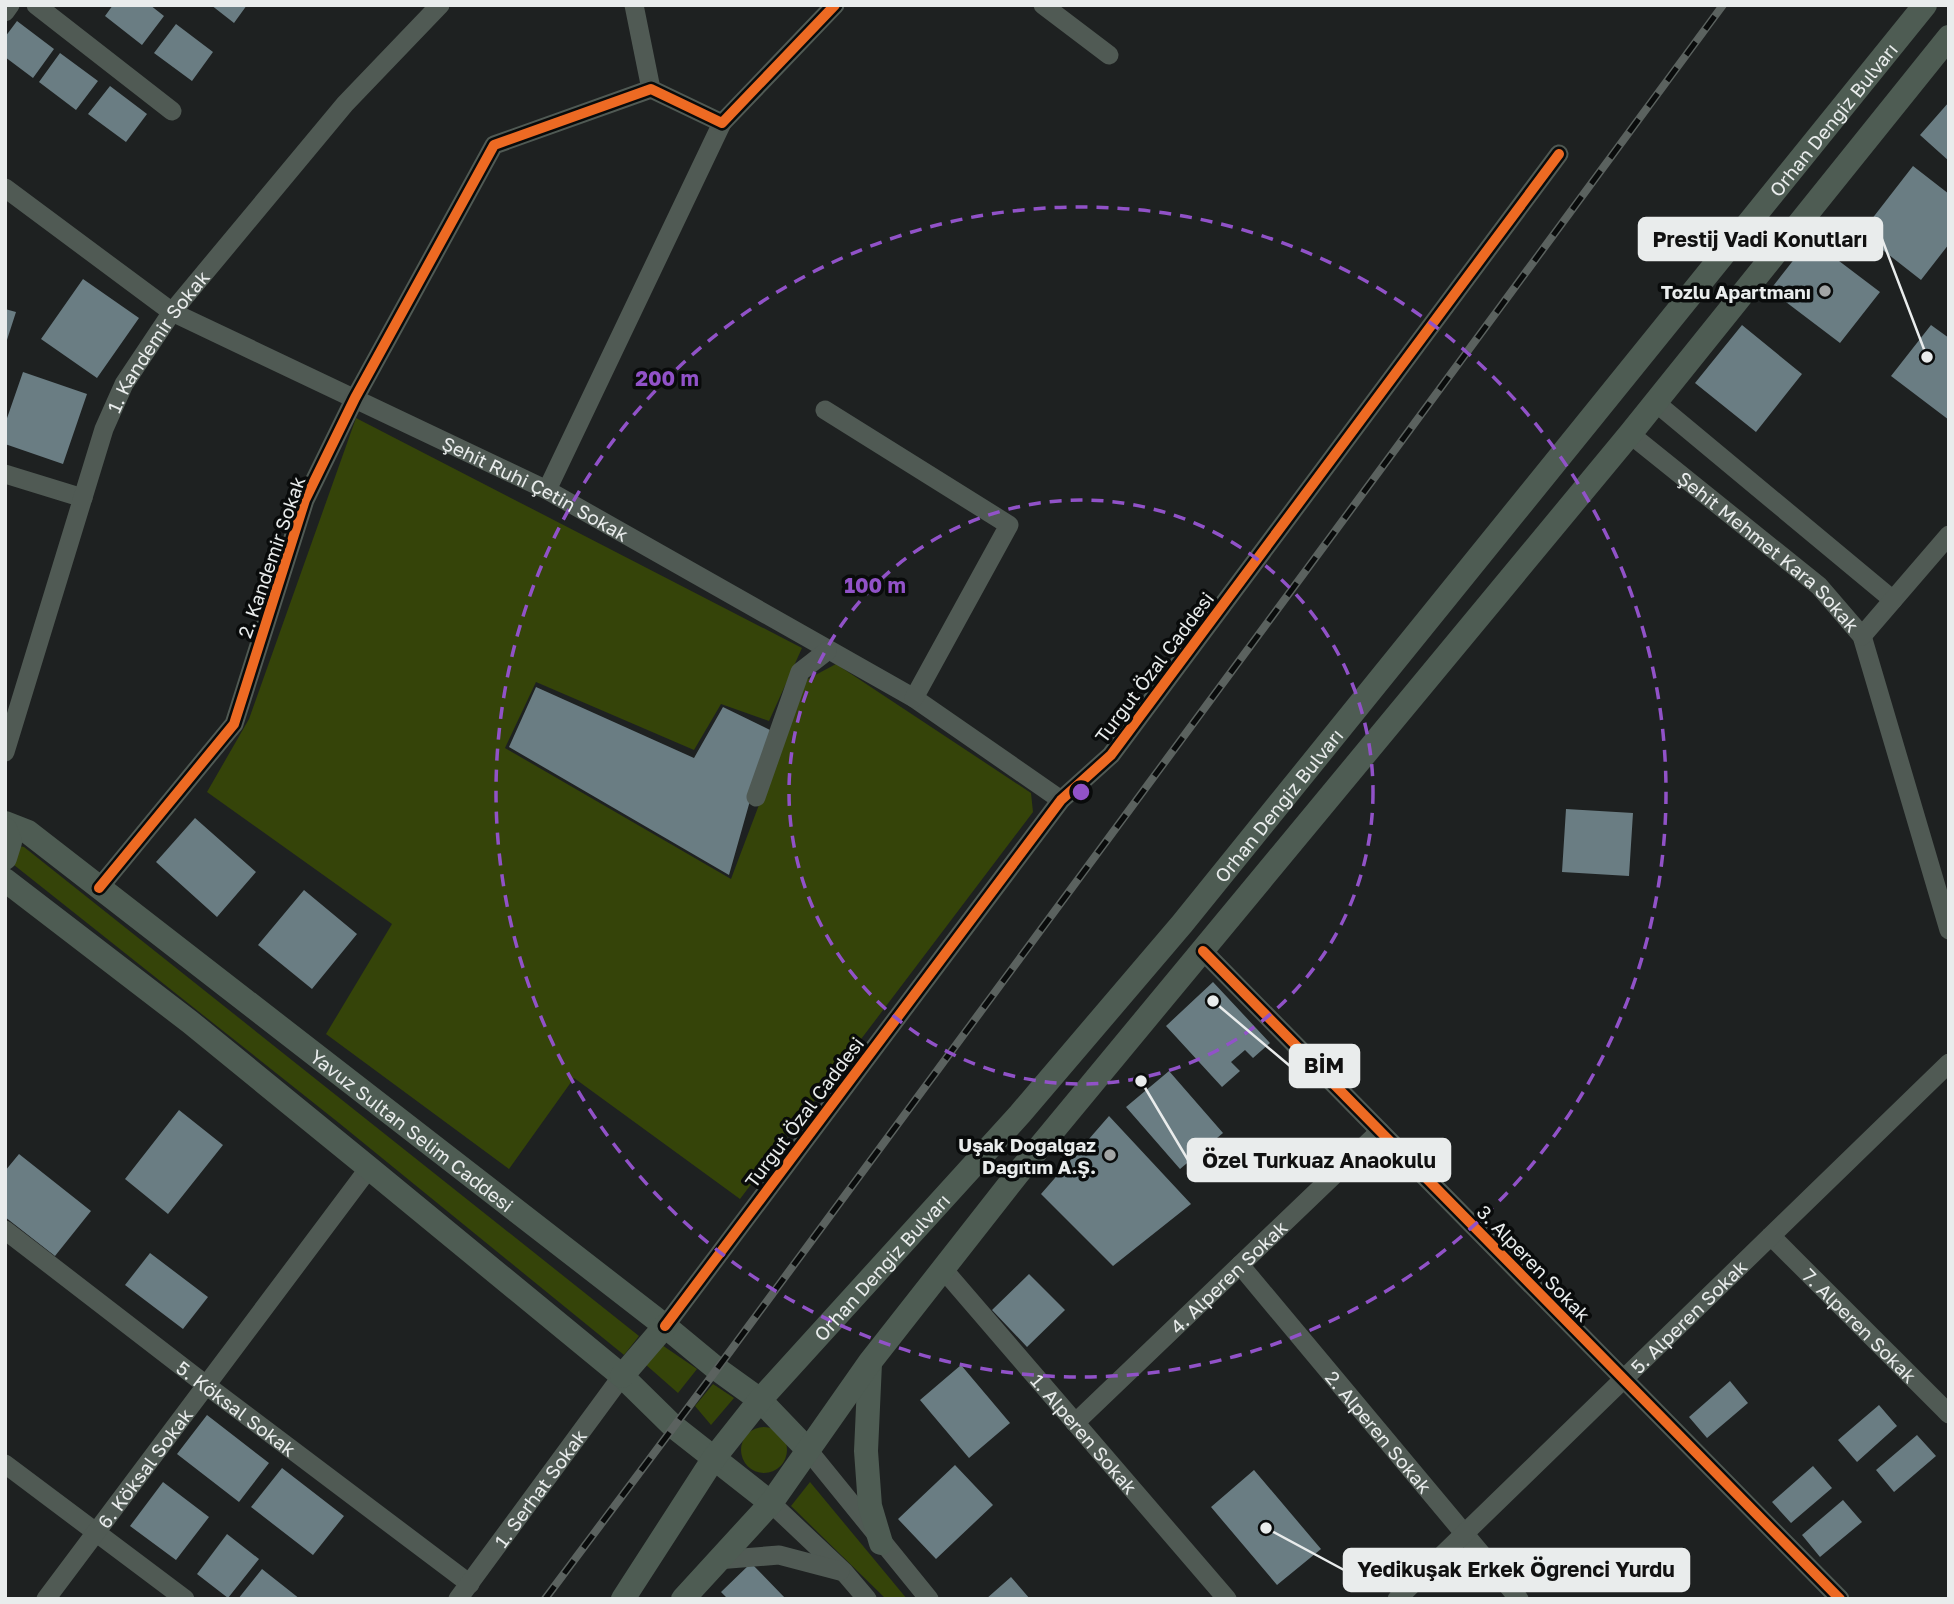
<svg xmlns="http://www.w3.org/2000/svg" width="1954" height="1604" viewBox="0 0 1954 1604" font-family="'Golos Text',sans-serif">
<style>
.green{fill:#354409}
.building{fill:#6a7d83}
.lines{fill:none;stroke-linecap:round;stroke-linejoin:round}
.minor{stroke:#505a54;stroke-width:19}
.major{stroke:#4e5c53;stroke-width:24}
.rail-casing{stroke:#5b625f;stroke-width:8}
.rail{stroke:#090b0b;stroke-width:5;stroke-dasharray:16;stroke-linecap:butt}
.cycleway-casing{stroke:#090b0b;stroke-width:15}
.cycleway{stroke:#ed6a23;stroke-width:10}
.ring{fill:none;stroke:#9152c8;stroke-width:3.5;stroke-dasharray:12 9}
.poi-dot{fill:#a2a5a5;stroke:#090b0b;stroke-width:2.5}
.labels{text-anchor:middle;dominant-baseline:central;stroke-width:7;stroke-linejoin:round;paint-order:stroke}
.street-label{font-size:19px;fill:#e9ecec;stroke:#090b0b}
.poi-label{font-size:19px;font-weight:bold;fill:#e9ecec;stroke:#090b0b;text-anchor:end}
.centre{fill:#9152c8;stroke:#090b0b;stroke-width:3.5}
.ring-label{font-size:21px;text-anchor:middle;font-weight:bold;fill:#9152c8;stroke:#090b0b;stroke-width:7;stroke-linejoin:round;paint-order:stroke}
.leader{fill:none;stroke:#e9ecec;stroke-width:2.5}
.callout-dot{fill:#e9ecec;stroke:#090b0b;stroke-width:2.5}
.callout{fill:#e9ecec;stroke:#e9ecec;stroke-width:2.5}
.callout-label{font-size:21px;text-anchor:middle;font-weight:bold;fill:#111}
</style>
<rect width="100%" height="100%" fill="#1e2121"/>
<path class="green" d="M356,418l446,230 -33,73 -48,-17 -27,46 -158,-68 -31,66 226,131 75,-199 30,-16 195,129 2,19 -293,387 -166,-121 -65,91 -183,-135 66,-110 -185,-132 42,-73z
M19,846l5,1 615,489 -15,19 -285,-232 -330,-262z
M662,1345l35,24 -19,24 -33,-29z
M713,1384l21,14 -23,27 -16,-19z
M741 1450a23 23 0 1 1 46 0a23 23 0 1 1-46 0Z
M810,1482l97,117h-21l-95,-93z"/>
<path class="building" d="M113,5h37l14,11 -22,29 -37,-29z
M211,5h36l-13,18z
M17,21l37,28 -21,29 -28,-21v-20z
M176,24l37,28 -21,29 -38,-28z
M60,53l38,28 -22,29 -37,-28z
M110,86l37,28 -21,28 -38,-28z
M1949,102v59l-29,-26z
M1913,166l36,28v50l-28,36 -60,-47z
M1810,239l70,53 -40,51 -70,-53z
M83,279l56,39 -42,60 -56,-39z
M5,309l11,3 -10,31h-1z
M1742,325l60,49 -46,58 -61,-49z
M1931,325l18,13v82l-58,-44z
M23,372l64,22 -24,70 -58,-20v-20z
M536,687l158,71 29,-51 47,23 -41,145 -220,-128z
M1566,809l67,4 -4,63 -67,-4z
M195,818l61,54 -39,45 -61,-55z
M304,890l53,44 -45,55 -54,-44z
M1213,982l57,61 -17,15 -8,-8 -14,12 9,9 -18,16 -56,-61z
M1169,1071l54,62 -43,36 -54,-62z
M179,1110l44,35 -55,69 -43,-35z
M1109,1116l82,88 -78,62 -72,-72z
M19,1154l72,57 -36,45 -50,-39v-46z
M150,1253l58,44 -25,32 -58,-44z
M1029,1274l36,36 -38,37 -35,-37z
M961,1365l49,58 -41,35 -49,-58z
M1730,1381l18,22 -41,35 -18,-21z
M1879,1405l18,21 -40,36 -19,-22z
M207,1415l62,48 -30,39 -62,-48z
M1917,1435l19,21 -42,36 -18,-22z
M955,1465l38,40 -57,54 -38,-40z
M1813,1466l19,22 -41,35 -19,-21z
M282,1468l62,48 -31,39 -62,-48z
M1254,1470l67,79 -44,36 -66,-78z
M163,1482l46,35 -33,43 -46,-34z
M1843,1500l19,22 -42,35 -18,-22z
M227,1534l32,25 -31,39 -31,-24z
M751,1563l35,36h-58l-7,-7z
M262,1569l38,30h-62z
M1011,1577l19,22h-44z"/>
<g class="lines">
<g class="minor">
<path d="M36,5l136,106"/>
<path d="M634,5l17,84"/>
<path d="M1043,5l66,50"/>
<path d="M5,12l5,-7"/>
<path id="s1" d="M5,188l167,124 375,178 367,208 147,102"/>
<path d="M1655,402l238,198"/>
<path d="M825,410l184,115 -95,173"/>
<path id="s2" d="M1630,434l189,152 43,50 87,294"/>
<path d="M5,474l78,24"/>
<path d="M547,490l175,-367"/>
<path d="M1862,636l87,-101"/>
<path id="s3" d="M5,752l99,-323 20,-45 48,-72 173,-208 95,-99"/>
<path d="M756,797l44,-125 27,-21"/>
<path d="M99,888l135,-164 71,-224 50,-102 139,-253 157,-56 71,34 113,-118"/>
<path d="M1203,951l637,648"/>
<path id="s4" d="M5,1230l201,155 264,199"/>
<path id="s5" d="M1771,1236l178,178"/>
<path id="s6" d="M1240,1265l279,334"/>
<path id="s7" d="M943,1269l284,330"/>
<path d="M665,1326l396,-526 50,-45 448,-601"/>
<path id="s8" d="M1075,1423l305,-292"/>
<path d="M808,1450l121,149"/>
<path d="M5,1464l180,135"/>
<path d="M771,1503l73,69 23,27"/>
<path d="M717,1560l62,-5 61,16"/>
<path id="s9" d="M46,1599l323,-431"/>
<path id="s10" d="M458,1599l164,-223"/>
<path id="s11" d="M1397,1599l552,-536"/>
</g>
<g class="major">
<path id="s12" d="M5,823l23,9 637,494 52,43 43,31 48,50"/>
<path d="M5,829l5,13 -5,16"/>
<path d="M5,880l185,142 179,146 253,208 51,50 98,77"/>
<path d="M870,1363l-4,88 4,55 11,37"/>
<path d="M622,1376l43,-50"/>
<path id="s13" d="M623,1599l91,-141 46,-58 260,-286 162,-190 743,-919"/>
<path d="M683,1599l88,-96 99,-141 153,-195 607,-733 319,-397"/>
</g>
<g class="rail-casing">
<path id="rail" d="M545,1599l172,-230 1006,-1364"/>
</g>
<use href="#rail" class="rail"/>
<g class="cycleway-casing">
<path id="cycleway" d="M99,888l135,-164 71,-224 50,-102 139,-253 157,-56 71,34 113,-118
M1203,951l637,648
M665,1326l396,-526 50,-45 448,-601"/>
</g>
<use href="#cycleway" class="cycleway"/>
</g>
<g class="ring">
<circle cx="1081" cy="792" r="292"/>
<circle cx="1081" cy="792" r="585"/>
</g>
<g class="poi-dot">
<circle cx="1825" cy="291" r="7"/>
<circle cx="1110" cy="1155" r="7"/>
</g>
<g class="labels">
<g class="street-label">
<text stroke="none"><textPath href="#s13" startOffset="1913">Orhan Dengiz Bulvarı</textPath></text>
<text stroke="none"><textPath href="#s3" startOffset="441">1. Kandemir Sokak</textPath></text>
<text stroke="none"><textPath href="#s1" startOffset="612">Şehit Ruhi Çetin Sokak</textPath></text>
<text stroke="none"><textPath href="#s2" startOffset="182">Şehit Mehmet Kara Sokak</textPath></text>
<text transform="translate(271 557) rotate(-71)">2. Kandemir Sokak</text>
<text transform="translate(1154 667) rotate(-53)">Turgut Özal Caddesi</text>
<text stroke="none"><textPath href="#s13" startOffset="1031">Orhan Dengiz Bulvarı</textPath></text>
<text transform="translate(804 1112) rotate(-53)">Turgut Özal Caddesi</text>
<text stroke="none"><textPath href="#s12" startOffset="511">Yavuz Sultan Selim Caddesi</textPath></text>
<text transform="translate(1534 1263) rotate(46)">3. Alperen Sokak</text>
<text stroke="none"><textPath href="#s13" startOffset="422">Orhan Dengiz Bulvarı</textPath></text>
<text stroke="none"><textPath href="#s8" startOffset="212">4. Alperen Sokak</textPath></text>
<text stroke="none"><textPath href="#s11" startOffset="406">5. Alperen Sokak</textPath></text>
<text stroke="none"><textPath href="#s5" startOffset="126">7. Alperen Sokak</textPath></text>
<text stroke="none"><textPath href="#s4" startOffset="292">5. Köksal Sokak</textPath></text>
<text stroke="none"><textPath href="#s6" startOffset="217">2. Alperen Sokak</textPath></text>
<text stroke="none"><textPath href="#s7" startOffset="217">1. Alperen Sokak</textPath></text>
<text stroke="none"><textPath href="#s9" startOffset="164">6. Köksal Sokak</textPath></text>
<text stroke="none"><textPath href="#s10" startOffset="138">1. Serhat Sokak</textPath></text>
</g>
<g class="poi-label">
<text x="1811" y="291">Tozlu Apartmanı</text>
<text x="1096" y="1144">Uşak Doğalgaz<tspan x="1096" dy="22">Dağıtım A.Ş.</tspan></text>
</g>
</g>
<circle cx="1081" cy="792" r="10" class="centre"/>
<g class="ring-label">
<text x="667" y="386">200 m</text>
<text x="875" y="593">100 m</text>
</g>
<path class="leader" d="M1927 357L1882 239M1213 1001L1290 1066M1141 1081L1188 1160M1266 1528L1344 1570"/>
<g class="callout-dot">
<circle cx="1927" cy="357" r="7"/>
<circle cx="1213" cy="1001" r="7"/>
<circle cx="1141" cy="1081" r="7"/>
<circle cx="1266" cy="1528" r="7"/>
</g>
<g class="callout">
<rect x="1639" y="218" width="243" height="42" rx="7"/>
<rect x="1290" y="1045" width="69" height="42" rx="7"/>
<rect x="1188" y="1139" width="262" height="42" rx="7"/>
<rect x="1344" y="1549" width="345" height="42" rx="7"/>
</g>
<g class="callout-label">
<text x="1760" y="247">Prestij Vadi Konutları</text>
<text x="1324" y="1073">BİM</text>
<text x="1319" y="1168">Özel Turkuaz Anaokulu</text>
<text x="1516" y="1577">Yedikuşak Erkek Öğrenci Yurdu</text>
</g>
<rect width="1954" height="1604" fill="none" stroke="#e9ecec" stroke-width="14"/>
</svg>
